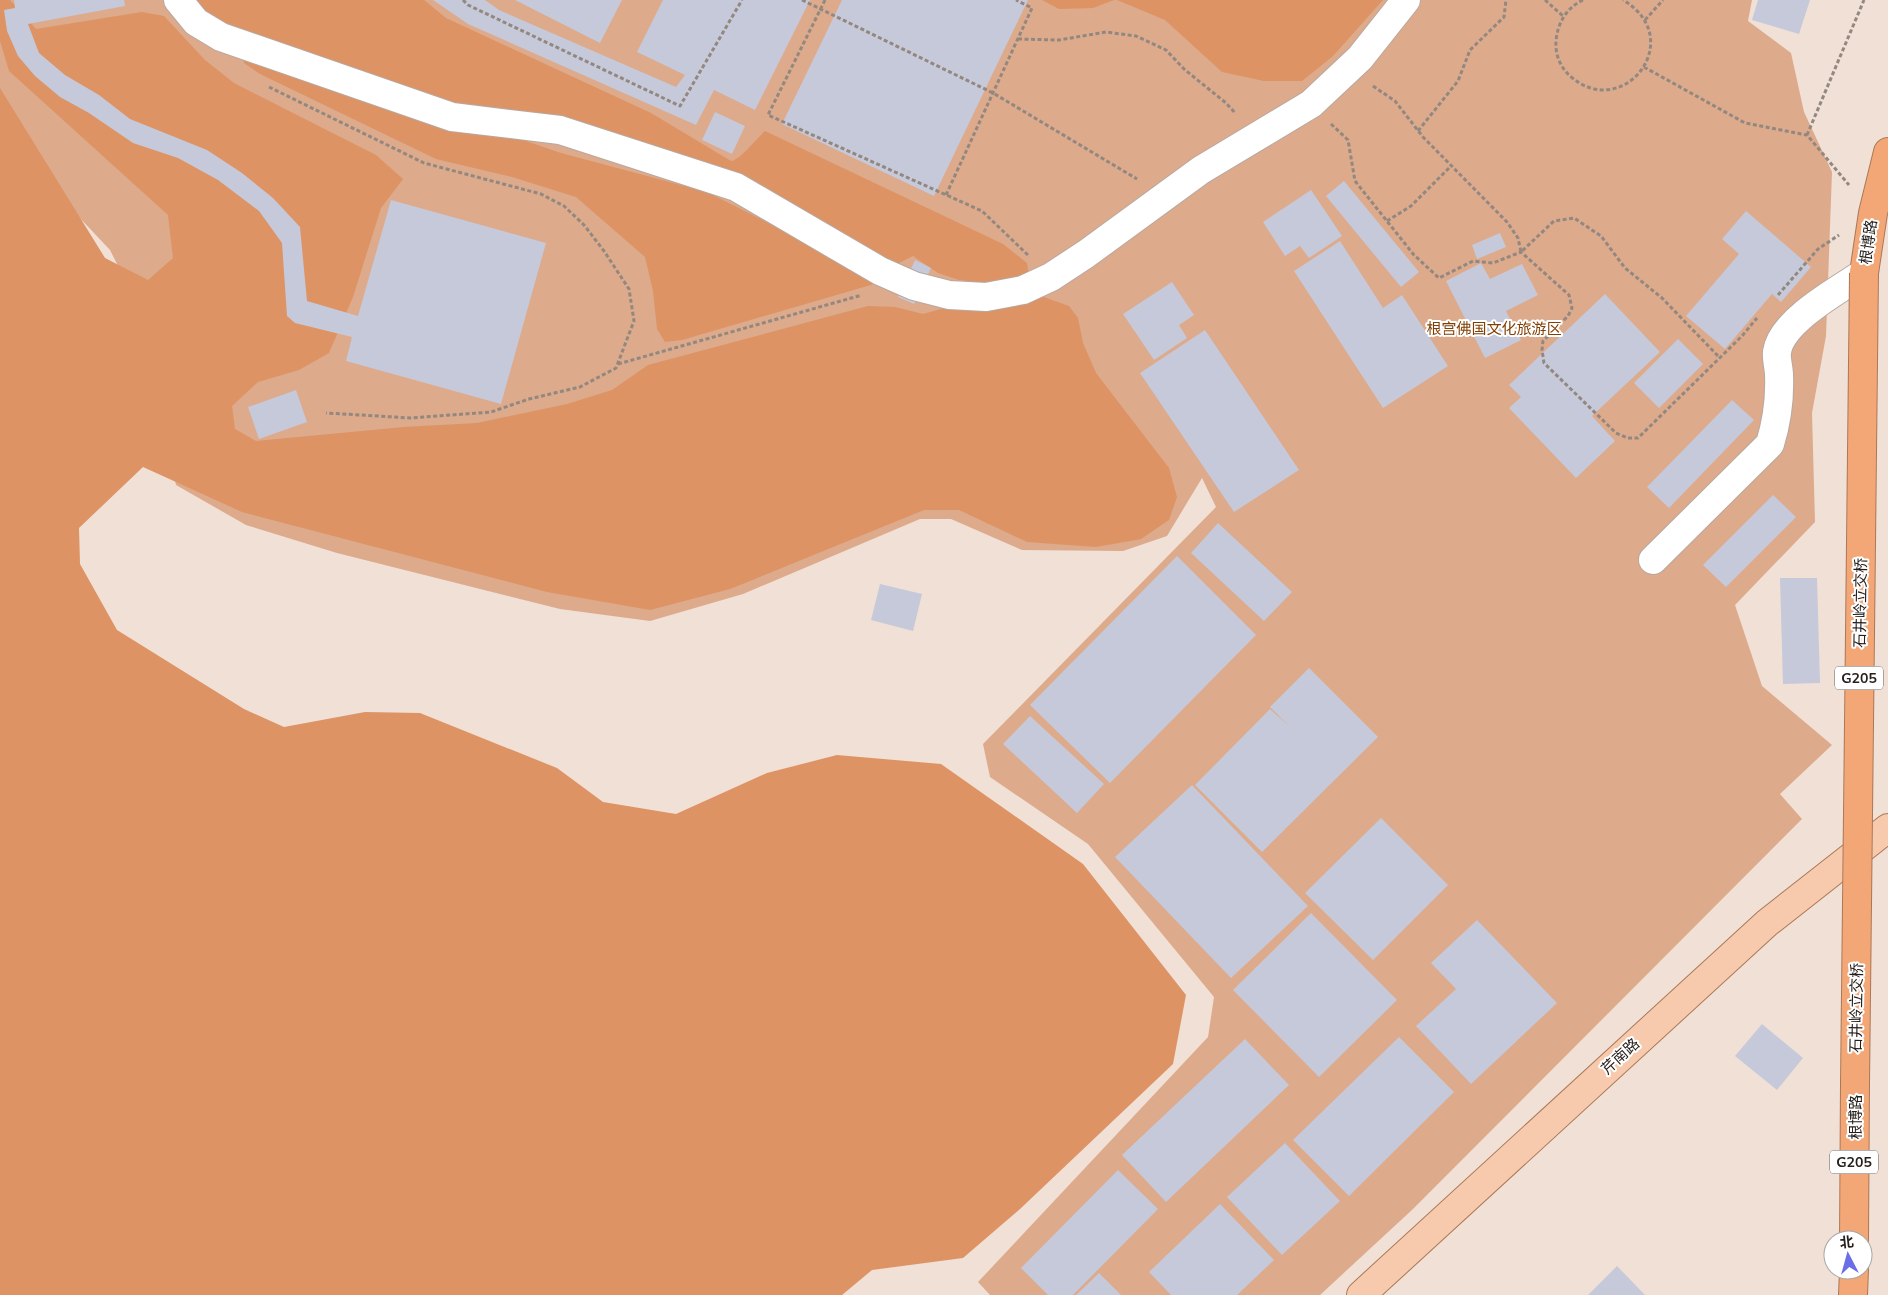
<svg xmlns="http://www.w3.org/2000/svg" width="1888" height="1295" viewBox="0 0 1888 1295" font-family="Mulish,'Noto Sans SC',sans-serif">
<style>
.green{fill:#ddaa8b}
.forest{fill:#dd9364}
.building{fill:#c6c9d9}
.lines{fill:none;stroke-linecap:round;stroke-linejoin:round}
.minor-casing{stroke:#b8a89f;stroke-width:30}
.major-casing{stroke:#ab7857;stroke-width:30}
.highway-casing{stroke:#ab7857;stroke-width:30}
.path{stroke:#938880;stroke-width:3;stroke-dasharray:4 2.5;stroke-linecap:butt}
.minor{stroke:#fff;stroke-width:28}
.major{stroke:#f8caad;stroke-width:28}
.highway{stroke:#f3a777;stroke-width:28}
.highway-bridge-casing{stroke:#ab7857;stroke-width:30;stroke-linecap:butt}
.highway-bridge{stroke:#f3a777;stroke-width:28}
.labels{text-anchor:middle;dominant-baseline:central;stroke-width:4;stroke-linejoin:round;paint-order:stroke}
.shield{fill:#fff;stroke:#676360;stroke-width:1}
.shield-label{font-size:14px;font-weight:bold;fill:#26201c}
.street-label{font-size:15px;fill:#26201c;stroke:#fff}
.park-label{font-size:15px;fill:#813e02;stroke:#fff}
</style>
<rect width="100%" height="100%" fill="#f0e0d6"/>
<path class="green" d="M0,0h1752l-4,21 43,32 13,59 28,60 -6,164 -14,77 3,109 -80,83 27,81 70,59 -52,49 22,25 -389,390 -93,86h-330l-12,-13 230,-245 6,-40 -126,-153 -98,-67 -7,-33 233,-237 -14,-29 -35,58 -44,15 -101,-1 -71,-31h-31l-177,75 -93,27 -90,-12 -223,-56 -91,-28 -70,-40 -41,-185 -25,-50 -110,-117z"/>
<path class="forest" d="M0,0h10l26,29 106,-17 22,4 41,44 29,23 142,72 27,24 -22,29 -28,89 -24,56 -30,17 -41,12 -26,24 3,23 21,12 148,-14 73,-4 90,-19 45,-14 36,-25 220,-59 27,1 28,7 32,-9 83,-10 31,11 9,12 5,25 13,30 73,95 8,29 -8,23 -28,19 -45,8 -69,-5 -68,-32h-35l-194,79 -80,21 -103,-18 -305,-80 -99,-45 -64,61 1,36 37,66 127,79 40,18 81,-15 55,1 137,55 46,34 73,12 91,-41 70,-18 104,9 142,100 103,131 -13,69 -153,145 -57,49 -91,12 -30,25h-842v-1207l105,170 43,22 25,-22 -5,-43 -159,-144 -9,-30z
M190,0h234l22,18 205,95 80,48c9,-1 25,-22 34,-30l238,113 24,19 2,14 -34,7 -36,-4 -21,-7 -25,-17 -14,7 -18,-1 -152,-90 -288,-66 -221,-83z
M1042,0h72l-21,8 -34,1z
M1117,0h266l-50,56 -31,25h-38l-42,-9 -57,-52z
M243,55l189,66 91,19 38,13 146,39 99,50 68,42 -192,56 -17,2 -8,-13 -4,-38 -8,-34 -69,-60 -64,-20 -76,-18 -176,-85 -16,-11z"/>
<path class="building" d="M14,0h110l1,6 -97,18 11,29 26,22 34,20 31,24 77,31 35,23 31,25 27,29 7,74 51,15 33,-116 155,43 -45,161 -155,-43 6,-24 -57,-14 -8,-7 -5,-73 -23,-32 -41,-31 -40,-22 -45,-15 -44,-30 -29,-16 -25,-21 -17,-20 -11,-25 -3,-21 11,-2z
M433,0h52l14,10 177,77 9,-12 -48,-23 26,-52h147l-55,110 -41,-20 -18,35 -228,-101z
M515,0h107l-22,43z
M842,0h186l-94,196 -152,-72z
M1758,0h52l-11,34 -47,-14z
M715,112l30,14 -13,28 -30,-14z
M1344,181l75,91 -18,15 -75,-91z
M1311,190l31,46 -33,22 -9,-12 -15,10 -22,-34z
M1746,211l65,56 -30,35 -9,-8 -47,55 -39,-33 53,-62 -17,-15z
M1500,233l6,14 -29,12 -5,-14z
M1340,241l43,67 19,-13 46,71 -65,42 -89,-137z
M915,260l16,8 -17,36 -16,-7z
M1481,263l9,16 32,-15 16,31 -32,16 15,29 -36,18 -39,-77z
M1172,282l22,33 -15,10 8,13 -33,22 -31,-46z
M1605,294l55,58 -68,64 23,25 -39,37 -67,-70 12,-11 -12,-12z
M1205,330l94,140 -65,42 -94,-139z
M1678,339l25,25 -44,44 -25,-25z
M296,390l11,32 -48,17 -11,-32z
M1732,400l22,20 -85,88 -22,-21z
M1773,495l23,22 -70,70 -23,-22z
M1218,523l74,69 -28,29 -73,-68z
M1177,556l79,79 -146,148 -80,-78z
M1780,578h37l3,105 -37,1z
M880,584l42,10 -9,37 -42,-11z
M1309,668l69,69 -116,115 -67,-67 75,-76 19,17 -19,-19z
M1030,716l74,68 -27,29 -74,-69z
M1192,785l116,121 -77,72 -116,-121z
M1381,818l67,67 -75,75 -68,-67z
M1311,913l86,87 -78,77 -86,-87z
M1477,920l80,83 -86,81 -55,-58 40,-37 -25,-26z
M1762,1024l41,34 -26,32 -42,-34z
M1399,1037l55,55 -105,104 -56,-56z
M1245,1039l44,46 -123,117 -44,-47z
M1285,1143l55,58 -58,54 -55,-58z
M1118,1170l40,39 -85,86h-25l-27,-27z
M1220,1204l54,56 -37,35h-66l-22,-23z
M1617,1266l28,29h-57z
M1099,1273l22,22h-45z"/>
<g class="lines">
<g class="minor-casing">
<path id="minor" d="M178,0l18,22 25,15 231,80 108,13 176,57 144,84 34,15 35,9 37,2 37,-7 28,-13 35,-23 115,-84 110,-66 49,-46 46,-58
M1653,560l117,-116c7,-23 10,-46 9,-69 0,-7 -3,-16 -2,-23 4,-31 63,-63 87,-79"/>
</g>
<g class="major-casing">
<path id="major" d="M1361,1295l406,-372 121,-95"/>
</g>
<g class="highway-casing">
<path id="highway" d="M1864,273l9,-60 15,-61
M1854,1240l1,-156
M1853,1295l1,-25"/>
</g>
<path class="path" d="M463,0l5,5 212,101 62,-106
M802,0l191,93 144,86
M825,0l-57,115 214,96 47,45
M1545,0l18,16
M1583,0c-17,8 -26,24 -27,42 -1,13 5,26 14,34 53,47 119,-37 53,-76
M1645,20l18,-20
M1018,39l41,1 47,-8 30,4 30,14 18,19 42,34 10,11
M1644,67l101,56 62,12 42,50
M1373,86l22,15 28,36 84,85 11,16 3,14 33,-31 20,-3 27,18 24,32 37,30 57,59
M269,87l155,76 117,31 23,12 20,19 20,26 25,38 5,32 -18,47 -36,19 -51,12 -38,13 -80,6 -85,-5
M1331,124l17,16 7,41 59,74 25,23 34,-17 20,2 28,-11 48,43 3,13 -4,8 -25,25 -1,9 2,13 72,70 12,5h10l104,-102 15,-18
M1418,131l40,-50 12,-31 34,-33 2,-17
M1807,135l57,-135
M946,195l86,-187 -16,-8
M1387,221l24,-15 40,-40
M1778,295l40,-46 21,-14
M618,364l244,-69"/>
<use href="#minor" class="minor"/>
<use href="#major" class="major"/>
<use href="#highway" class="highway"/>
<g class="highway-bridge-casing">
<path id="highway-bridge" d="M1855,1084l9,-811"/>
</g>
<use href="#highway-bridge" class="highway-bridge"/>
</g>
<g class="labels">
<g class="shield">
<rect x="1835" y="666.5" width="48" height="23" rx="4"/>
<rect x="1830" y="1150.5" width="48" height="23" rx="4"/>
</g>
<g class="shield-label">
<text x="1859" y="678">G205</text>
<text x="1854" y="1162">G205</text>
</g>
<g class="street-label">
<text transform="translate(1868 242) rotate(-82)">根博路</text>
<text transform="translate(1860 603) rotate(-89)">石井岭立交桥</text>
<text transform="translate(1856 1008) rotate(-89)">石井岭立交桥</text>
<text transform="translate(1620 1056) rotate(-42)">芹南路</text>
<text transform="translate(1855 1117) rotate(-90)">根博路</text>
</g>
<g class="park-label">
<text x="1494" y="328">根宫佛国文化旅游区</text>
</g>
</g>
<g transform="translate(1848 1255) rotate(354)"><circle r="24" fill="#ffffff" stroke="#a8a6a4"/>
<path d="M0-4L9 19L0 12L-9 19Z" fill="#6c6ee8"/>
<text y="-8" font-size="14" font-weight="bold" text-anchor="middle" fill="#26201c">北</text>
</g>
</svg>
